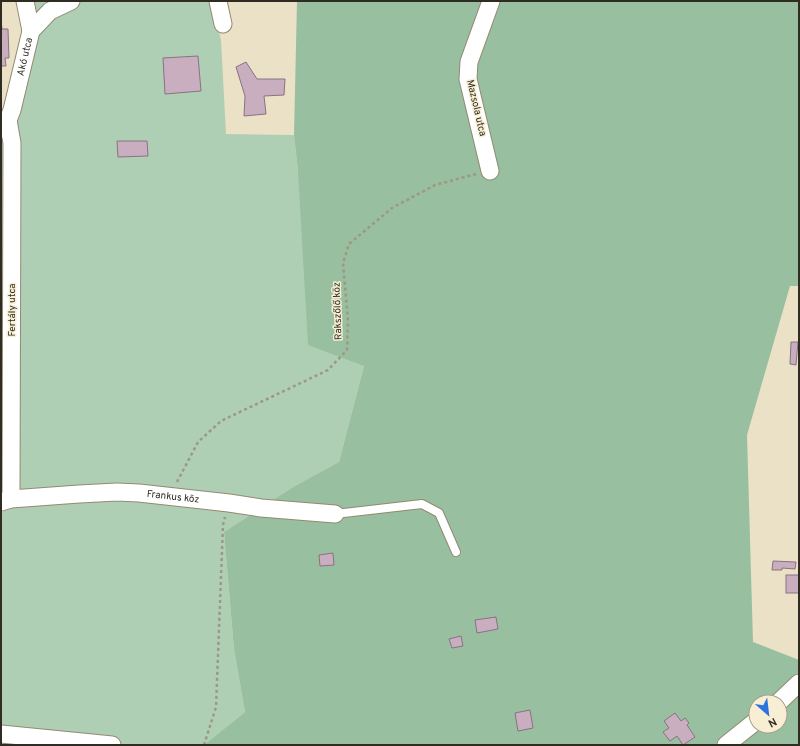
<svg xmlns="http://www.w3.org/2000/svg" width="800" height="746" font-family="Overpass,sans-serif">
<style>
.green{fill:#afcfb5}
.forest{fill:#97bfa0;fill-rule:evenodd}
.building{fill:#c8aebe;stroke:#8a7281}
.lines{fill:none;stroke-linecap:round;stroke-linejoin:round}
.service-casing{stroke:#928a71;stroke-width:10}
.minor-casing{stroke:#928a71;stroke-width:19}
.path{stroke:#9e9783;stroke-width:2.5;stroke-dasharray:3 3;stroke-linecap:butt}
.service{stroke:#fff;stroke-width:8}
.minor{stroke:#fff;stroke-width:17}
.labels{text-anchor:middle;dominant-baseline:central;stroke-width:3;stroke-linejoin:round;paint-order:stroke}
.street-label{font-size:10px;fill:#302c22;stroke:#f7eed3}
</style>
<rect width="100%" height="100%" fill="#eae1c6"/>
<polygon class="green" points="22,1 211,1 221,40 226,134 294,135 298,171 364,366 339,462 293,487 224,532 234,649 245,712 204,745 45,745 1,739 1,119 3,116 24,27"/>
<path class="forest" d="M 297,1 L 799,1 L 799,286 L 790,286 L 747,435 L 753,642 L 799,660 L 799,745 L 204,745 L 245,712 L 234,649 L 224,532 L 293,487 L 339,462 L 364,366 L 308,345 L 298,171 L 294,135 ZM 756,702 L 780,702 L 780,726 L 756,726 Z"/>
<g class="building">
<polygon points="1,21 2,29 8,29 9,58 5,58 6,66 1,66"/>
<polygon points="198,56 201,91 165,94 163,58"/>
<polygon points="246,62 257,79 285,79 284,95 264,96 266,114 244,116 245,96 236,67"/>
<polygon points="117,141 147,141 148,156 118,157"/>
<polygon points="791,342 798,342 796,365 790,364"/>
<polygon points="333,553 334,565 320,566 319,555"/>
<polygon points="773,561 796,562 795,569 782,568 782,570 772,570"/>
<rect x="786" y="575" width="13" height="18"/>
<polygon points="496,617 498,629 477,633 475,620"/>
<polygon points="461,636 463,646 452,648 449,639"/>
<polygon points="530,710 533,728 518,731 515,713"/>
<polygon points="675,713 681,721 685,718 689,723 687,725 695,737 683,745 677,736 670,741 663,732 669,728 664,721"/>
</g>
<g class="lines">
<defs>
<polyline id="service" points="335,514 422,504 439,513 456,552"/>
<g id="minor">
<polyline points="25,1 31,31"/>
<polyline points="218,1 223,24"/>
<polyline points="8,120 12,143 11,499"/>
<path id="s1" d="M 1,129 L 8,120 L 12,110 L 31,31 L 50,11 L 71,1"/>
<polyline points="490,171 468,79 469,62 491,1"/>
<path id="s2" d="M 1,502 L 11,499 L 79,494 L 117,492 L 139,493 L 229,503 L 261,508 L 335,514"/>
<polyline points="779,702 799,683"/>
<polyline points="1,734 112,745"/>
<polyline points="726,745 756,721"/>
</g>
</defs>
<use href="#service" class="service-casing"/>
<use href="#minor" class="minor-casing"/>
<g class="path">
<polyline points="177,482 198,442 221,421 328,370 347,350 348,321 343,263 349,244 392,208 435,185 476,174"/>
<polyline points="204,745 216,707 223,525 225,517"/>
</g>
<use href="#service" class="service"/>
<use href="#minor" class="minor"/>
</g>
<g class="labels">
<g class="street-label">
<text stroke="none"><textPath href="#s1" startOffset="77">Akó utca</textPath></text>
<text transform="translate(476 108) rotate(77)">Mazsola utca</text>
<text transform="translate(12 310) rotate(-90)">Fertály utca</text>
<text transform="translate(338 311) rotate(-92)">Rakszőlő köz</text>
<text stroke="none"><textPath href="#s2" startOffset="173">Frankus köz</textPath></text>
</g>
</g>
<rect width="800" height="746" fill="none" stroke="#302c22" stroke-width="4"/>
<g transform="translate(768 714) rotate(152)"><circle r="19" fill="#f7eed3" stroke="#a7a08c"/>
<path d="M0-3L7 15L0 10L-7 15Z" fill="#2d73df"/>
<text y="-6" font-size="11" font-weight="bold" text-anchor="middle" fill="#302c22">N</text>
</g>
</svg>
